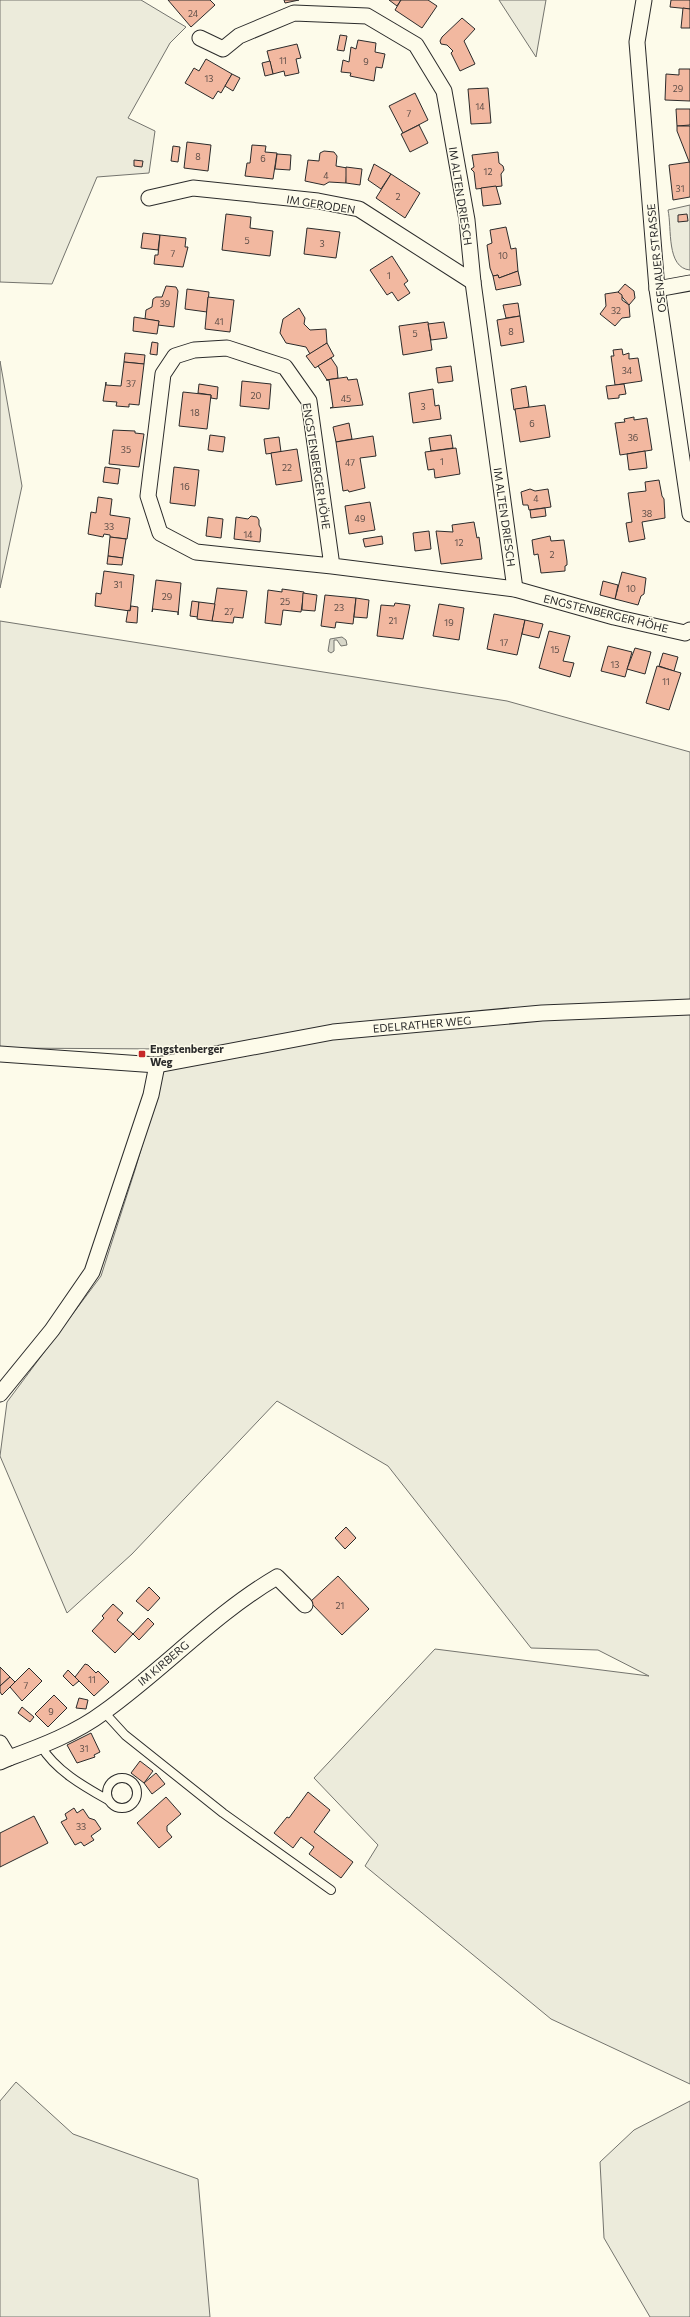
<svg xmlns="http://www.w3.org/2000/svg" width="690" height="2317" font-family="Commissioner,sans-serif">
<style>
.green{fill:#ecebdb;stroke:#74746e}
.water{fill:#d8d7c9;stroke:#74746e}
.building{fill:#f2b8a0;stroke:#2b2b2b}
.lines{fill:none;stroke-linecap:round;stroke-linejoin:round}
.lane-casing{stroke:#2b2b2b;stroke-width:10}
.street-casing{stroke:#2b2b2b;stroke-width:17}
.lane{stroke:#fdfbea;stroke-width:8}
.street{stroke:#fdfbea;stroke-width:15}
.poi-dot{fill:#c62828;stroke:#fdfbea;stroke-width:1.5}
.labels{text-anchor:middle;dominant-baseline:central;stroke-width:3;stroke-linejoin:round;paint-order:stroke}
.number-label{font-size:9px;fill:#5d4e48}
.street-label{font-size:11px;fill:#2b2b2b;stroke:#fdfbea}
.poi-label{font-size:11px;font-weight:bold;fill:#2b2b2b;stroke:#fdfbea;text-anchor:start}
</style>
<rect width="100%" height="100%" fill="#fdfbea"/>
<g class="green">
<polygon points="0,0 141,0 186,27 170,43 128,118 155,131 149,173 97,177 52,284 0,282"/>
<polygon points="499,0 546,0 536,57"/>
<path d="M 690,205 L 690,270 C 666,268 672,228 668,210 Z"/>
<polygon points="0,361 22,486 0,588"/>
<polygon points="0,621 507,701 690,752 690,2084 551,2019 365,1866 378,1845 314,1778 435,1649 649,1676 598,1650 531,1648 388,1466 277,1401 132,1554 67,1613 0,1456 7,1402 101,1276 135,1170 170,1049 0,1048"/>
<polygon points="16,2082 73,2134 198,2179 210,2317 0,2317 0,2101"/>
<polygon points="690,2101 690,2317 650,2317 604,2238 600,2162 634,2130"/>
</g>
<polygon class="water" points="342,637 346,640 347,645 341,646 337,640 334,640 334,651 331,653 328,651 330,639"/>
<g class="building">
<polygon points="168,0 210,0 215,5 191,27"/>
<polygon points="284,0 299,0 285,3"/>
<polygon points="389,0 401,0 397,6"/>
<polygon points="401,0 428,0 437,6 422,28 395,10"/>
<polygon points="671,0 690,0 690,9 670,7"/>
<polygon points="683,8 690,9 690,28 681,28"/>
<polygon points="462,18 475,29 464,41 475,64 460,71 451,53 453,51 447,45 441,44 440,41 442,37"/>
<polygon points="340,35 347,36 344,51 337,50"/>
<polygon points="358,40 376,43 375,52 385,54 382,68 376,67 374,81 350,76 351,73 341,72 343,60 349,62 351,47 356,49"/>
<polygon points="297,44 301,58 296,59 299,73 285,76 284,71 273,74 267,51"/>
<polygon points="206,59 232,74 221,93 218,91 213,99 185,83 194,68 199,71"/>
<polygon points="270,61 273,74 265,76 262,63"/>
<polygon points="679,69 690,69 690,101 665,100 666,74 679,75"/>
<polygon points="232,74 240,78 233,91 225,86"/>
<polygon points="488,88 491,123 471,124 468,89"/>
<polygon points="415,93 428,120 403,133 389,106"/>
<polygon points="676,109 690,109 690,125 677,126"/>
<polygon points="419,125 428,143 410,152 401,134"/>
<polygon points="677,126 690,126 690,164 677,131"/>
<polygon points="187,142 211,145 208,171 184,168"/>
<polygon points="252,145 266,146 265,152 277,153 273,179 245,176 247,163 250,163"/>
<polygon points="173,146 180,147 178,162 171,161"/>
<polygon points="324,151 334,152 337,156 336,166 347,168 346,183 329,182 324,185 305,181 308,160 319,161 320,153"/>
<polygon points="498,152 499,163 503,166 504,170 501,174 502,186 476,189 474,172 471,169 474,167 472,155"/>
<polygon points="277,154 291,155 290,170 275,169"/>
<polygon points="134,160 143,161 142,167 134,166"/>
<polygon points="690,162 690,197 673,200 669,165"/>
<polygon points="374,164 391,174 381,189 368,180"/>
<polygon points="346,167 362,169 360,185 346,183"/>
<polygon points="391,174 420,193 405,218 376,198"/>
<polygon points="496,186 501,204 483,206 481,188"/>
<polygon points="226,214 251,217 250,228 273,231 270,256 222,250"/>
<polygon points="687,214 688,221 678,222 678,215"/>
<polygon points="506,227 511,249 516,248 518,271 499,278 498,275 493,276 490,268 487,245 492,243 490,230"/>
<polygon points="307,228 340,232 336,258 304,254"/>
<polygon points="143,233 160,235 158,250 141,248"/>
<polygon points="160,235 186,238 185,247 188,247 183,267 154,264 155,255 158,255"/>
<polygon points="392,256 408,281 404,284 410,293 398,301 392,292 387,295 370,270"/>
<polygon points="518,271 521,285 496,290 493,276 498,275 499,278"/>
<polygon points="625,284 634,291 635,298 629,305 618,292"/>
<polygon points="166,286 176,287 178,291 174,327 158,325 159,321 145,319 146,310 152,307 153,299 156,297 162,297"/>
<polygon points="187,289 209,292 207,312 185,309"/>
<polygon points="618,292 622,295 622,300 629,305 630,317 622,318 615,326 600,314 606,306 605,294"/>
<polygon points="208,297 234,300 230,332 205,329"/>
<polygon points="518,303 520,316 506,318 503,305"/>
<polygon points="299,308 305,318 304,324 310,330 326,329 327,343 310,354 306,347 286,343 280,333 283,319"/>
<polygon points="520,316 524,342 501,346 497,320"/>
<polygon points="134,317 159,321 157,334 133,331"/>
<polygon points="428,322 432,350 403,355 399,326"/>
<polygon points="444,322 447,338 431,340 428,324"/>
<polygon points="152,342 158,343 157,355 150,354"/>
<polygon points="327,343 334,356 315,368 306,356"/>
<polygon points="622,349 623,355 629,353 629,359 638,358 642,381 615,385 611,356 614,356 613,350"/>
<polygon points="125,353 145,355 144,364 124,362"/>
<polygon points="331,358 337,367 338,378 327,380 318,366"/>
<polygon points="124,362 144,364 139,405 129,404 129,407 116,406 117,402 103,401 106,382 106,385 121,386"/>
<polygon points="451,366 453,381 438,383 436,368"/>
<polygon points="347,377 348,380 357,379 363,405 330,408 333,407 329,380 326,380"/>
<polygon points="242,381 271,384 269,409 240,406"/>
<polygon points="199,384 218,387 217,399 211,398 211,395 198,393"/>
<polygon points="624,384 626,394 619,395 619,398 608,399 606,386"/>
<polygon points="526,386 529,407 514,410 511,389"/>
<polygon points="433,389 435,406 439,405 441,419 413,423 409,393"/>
<polygon points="183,392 211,395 207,429 179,426"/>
<polygon points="545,405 550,437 520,442 515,409"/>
<polygon points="634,417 634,420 647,418 652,450 620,455 615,423 625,422 624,419"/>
<polygon points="349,423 352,439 336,442 333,427"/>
<polygon points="113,430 135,431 135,433 144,434 139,467 109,464"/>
<polygon points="210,435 225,437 223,452 208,450"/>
<polygon points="451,435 453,448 431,451 429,438"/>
<polygon points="373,436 376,456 360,458 365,488 349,492 348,490 343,491 336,442"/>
<polygon points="279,437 281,452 266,454 264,439"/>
<polygon points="456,448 460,474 435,478 434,469 428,470 425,452"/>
<polygon points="297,449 302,481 276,485 271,453"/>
<polygon points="645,451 647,468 629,470 627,454"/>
<polygon points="105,467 120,469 118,484 103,482"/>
<polygon points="174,467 199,470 195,506 170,503"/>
<polygon points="659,480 662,496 664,499 665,518 642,522 645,539 629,542 626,523 632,522 628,493 646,491 645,482"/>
<polygon points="530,489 535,491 548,489 551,507 529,510 528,505 523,505 521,492"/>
<polygon points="98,497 112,499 110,515 130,518 127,539 110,537 110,535 104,534 103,537 88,534 91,512 96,513"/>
<polygon points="370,502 375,530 349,534 345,506"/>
<polygon points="545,508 546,516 531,518 530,510"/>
<polygon points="251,516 257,517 259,520 259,525 261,529 260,542 234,539 236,517 248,519"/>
<polygon points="208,517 223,519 221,538 206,536"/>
<polygon points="474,522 477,538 479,537 482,559 441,564 436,531 453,532 452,525"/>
<polygon points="429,531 431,549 415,551 413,533"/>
<polygon points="382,536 383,544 365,547 363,539"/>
<polygon points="550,536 551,541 564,540 567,561 567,565 565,566 565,571 541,573 538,554 534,555 532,540"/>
<polygon points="110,537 126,539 123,558 108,556"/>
<polygon points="108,556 123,558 122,565 107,564"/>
<polygon points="104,571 134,575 130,611 95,606 96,593 101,594"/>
<polygon points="622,572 646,578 644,594 641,596 638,605 615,599"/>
<polygon points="156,580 181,583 178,615 178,612 153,609 152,612"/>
<polygon points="603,581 618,585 615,599 600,595"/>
<polygon points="217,588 247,591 243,618 234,617 233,623 212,621"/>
<polygon points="282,589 304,592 301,612 283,610 281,625 265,623 268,590 282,592"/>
<polygon points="303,593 317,595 315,611 302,610"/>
<polygon points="325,595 356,598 353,624 336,622 335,628 321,626"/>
<polygon points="356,598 369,600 367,618 354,617"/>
<polygon points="192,601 199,602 198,617 190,616"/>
<polygon points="199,602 215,604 212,621 197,619"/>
<polygon points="395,603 410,605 403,639 377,636 381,605 394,606"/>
<polygon points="439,604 464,608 459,640 433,636"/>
<polygon points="131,606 138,607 137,623 126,622 128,610 130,611"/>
<polygon points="494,614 525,620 517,655 487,649"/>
<polygon points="525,620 543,624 539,638 522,634"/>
<polygon points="549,631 570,636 563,661 574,663 570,677 539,668"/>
<polygon points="608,646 632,652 625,677 601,671"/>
<polygon points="635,648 651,652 645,674 627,669"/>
<polygon points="663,653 678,657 674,671 659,666"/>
<polygon points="657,666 681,673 669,710 646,703"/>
<polygon points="346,1527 356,1538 345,1549 335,1538"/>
<polygon points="338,1576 369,1609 342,1635 310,1602"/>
<polygon points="149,1587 160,1598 148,1611 136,1601"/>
<polygon points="113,1604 123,1613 117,1620 133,1634 115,1653 92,1631 104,1618 102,1616"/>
<polygon points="148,1618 154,1624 139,1640 133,1634"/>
<polygon points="85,1664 88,1665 96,1673 98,1671 109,1682 94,1696 75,1677"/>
<polygon points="0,1667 10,1677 0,1686"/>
<polygon points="29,1668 42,1681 22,1701 10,1687"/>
<polygon points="68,1670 79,1681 73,1686 63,1676"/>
<polygon points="10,1677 15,1682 2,1695 0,1692 0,1686"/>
<polygon points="54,1695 67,1708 48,1727 35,1714"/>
<polygon points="79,1698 88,1700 86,1709 76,1708"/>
<polygon points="22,1707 34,1717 30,1722 18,1713"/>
<polygon points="91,1733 100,1752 94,1755 95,1757 77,1763 67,1745"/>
<polygon points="140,1761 153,1771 144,1783 131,1773"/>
<polygon points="156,1773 165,1784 152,1794 144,1783"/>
<polygon points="308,1792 330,1810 314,1832 353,1862 341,1878 309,1854 314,1847 301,1837 293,1848 274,1833 287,1817 289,1818"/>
<polygon points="166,1797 181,1814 167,1826 167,1831 172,1837 159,1848 137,1823"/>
<polygon points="74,1808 77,1813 83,1809 89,1818 95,1820 101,1829 91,1836 94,1840 84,1846 81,1842 75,1845 61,1822 67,1819 65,1814"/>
<polygon points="34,1816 48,1843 0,1867 0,1833"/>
</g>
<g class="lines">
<defs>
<g id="lane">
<polyline points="104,1712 125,1735 223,1813 331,1890"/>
<path d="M 41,1746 C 55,1770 83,1786 108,1800"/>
<circle cx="122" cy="1793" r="15"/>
</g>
<g id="street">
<polyline points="644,0 637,42 657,289 690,514"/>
<polyline points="200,38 223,49 239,36 294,13 367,16 416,45 444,91 467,220 473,282 515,589"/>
<polyline points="149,198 193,188 318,201 359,209 473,282"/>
<polyline points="657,289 690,283"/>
<polyline points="332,566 309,401 285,367 227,348 194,350 175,356 163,374 148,496 160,533 196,552 332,566 515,589 614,617 685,633 690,630"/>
<polyline points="0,1054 157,1065 333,1032 542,1013 690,1007"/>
<polyline points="0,1394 52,1330 92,1272 151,1095 157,1065"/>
<polyline points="0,1743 9,1758 0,1762"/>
<path d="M 9,1758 C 42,1746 76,1733 104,1712 C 164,1669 214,1614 277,1577 L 305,1605"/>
</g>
</defs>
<use href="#lane" class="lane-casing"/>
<use href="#street" class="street-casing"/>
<use href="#lane" class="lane"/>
<use href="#street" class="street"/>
</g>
<rect class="poi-dot" x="138" y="1050" width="8" height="8" rx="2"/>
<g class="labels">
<g class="number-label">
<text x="193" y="13">24</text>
<text x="283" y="60">11</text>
<text x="366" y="61">9</text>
<text x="209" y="78">13</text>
<text x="678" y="88">29</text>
<text x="480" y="106">14</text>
<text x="409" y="113">7</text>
<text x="198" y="156">8</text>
<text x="263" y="158">6</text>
<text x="488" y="171">12</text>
<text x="326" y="175">4</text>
<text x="680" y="188">31</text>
<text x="398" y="196">2</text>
<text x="247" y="240">5</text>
<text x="322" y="243">3</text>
<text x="173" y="253">7</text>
<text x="503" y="255">10</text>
<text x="389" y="275">1</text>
<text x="165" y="303">39</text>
<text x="616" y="310">32</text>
<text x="219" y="321">41</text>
<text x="511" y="331">8</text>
<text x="415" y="333">5</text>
<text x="627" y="370">34</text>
<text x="131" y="383">37</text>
<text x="256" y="395">20</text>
<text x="346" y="398">45</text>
<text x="423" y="406">3</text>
<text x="195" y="412">18</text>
<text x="532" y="423">6</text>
<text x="633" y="437">36</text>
<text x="126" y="449">35</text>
<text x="442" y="461">1</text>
<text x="350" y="462">47</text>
<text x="287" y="467">22</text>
<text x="185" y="486">16</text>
<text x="536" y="498">4</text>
<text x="647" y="513">38</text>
<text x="360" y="518">49</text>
<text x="109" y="526">33</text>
<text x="248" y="534">14</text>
<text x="459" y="542">12</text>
<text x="552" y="554">2</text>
<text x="118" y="584">31</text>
<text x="631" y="588">10</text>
<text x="167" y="596">29</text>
<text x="285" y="601">25</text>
<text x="339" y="607">23</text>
<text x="229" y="611">27</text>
<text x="393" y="620">21</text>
<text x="449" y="622">19</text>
<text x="504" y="642">17</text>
<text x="555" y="649">15</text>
<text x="615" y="664">13</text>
<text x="666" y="681">11</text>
<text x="340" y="1605">21</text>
<text x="92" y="1679">11</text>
<text x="26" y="1685">7</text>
<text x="51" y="1711">9</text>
<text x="84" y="1748">31</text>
<text x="81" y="1826">33</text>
</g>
<g class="street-label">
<text transform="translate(461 196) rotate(81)">IM ALTEN DRIESCH</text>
<text transform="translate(321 204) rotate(9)">IM GERODEN</text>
<text transform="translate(656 258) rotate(-96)">OSENAUER STRASSE</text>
<text transform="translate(317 466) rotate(81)">ENGSTENBERGER HÖHE</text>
<text transform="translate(505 517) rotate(82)">IM ALTEN DRIESCH</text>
<text transform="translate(606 613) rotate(14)">ENGSTENBERGER HÖHE</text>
<text transform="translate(422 1024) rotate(-5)">EDELRATHER WEG</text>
<text transform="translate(163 1663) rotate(-40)">IM KIRBERG</text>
</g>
<g class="poi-label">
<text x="150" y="1048">Engstenberger<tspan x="150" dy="13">Weg</tspan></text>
</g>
</g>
</svg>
